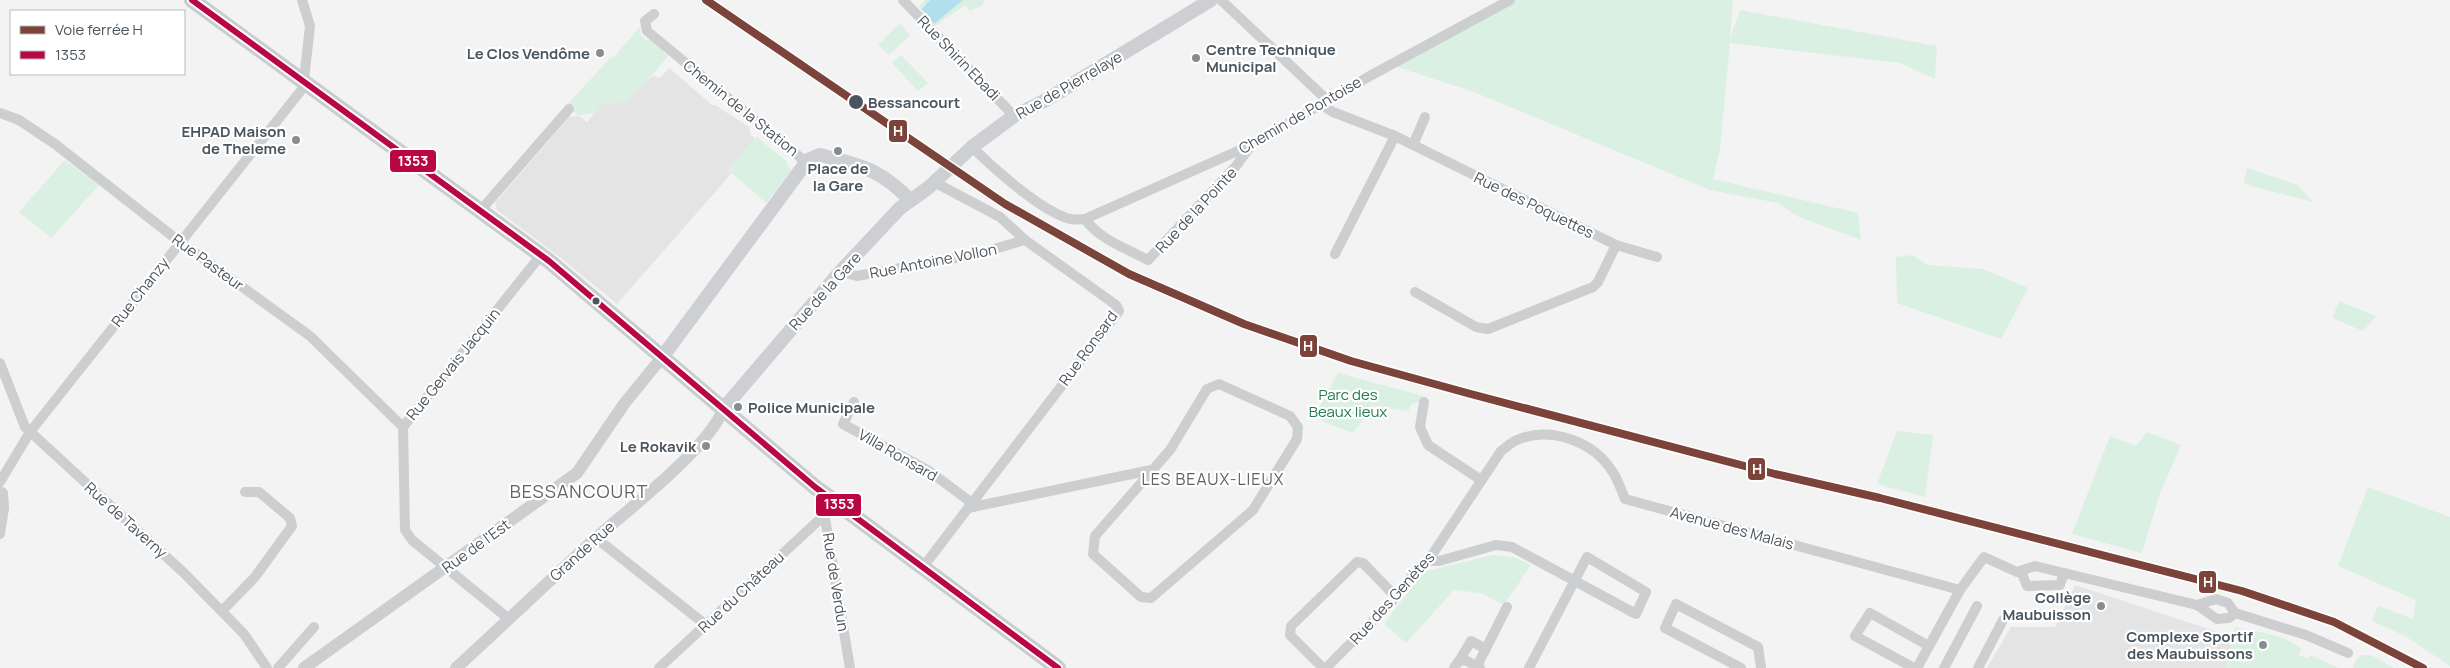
<svg xmlns="http://www.w3.org/2000/svg" width="2450" height="668" font-family="Manrope,sans-serif">
<style>
.education{fill:#e5e4e4}
.green{fill:#daf0e2}
.water{fill:#b1dfeb}
.lines{fill:none;stroke-linecap:round;stroke-linejoin:round}
.minor{stroke:#cdced0;stroke-width:10}
.tertiary{stroke:#cdced0;stroke-width:12}
.secondary{stroke:#cdcfd2;stroke-width:14}
.primary{stroke:#c9cdcf;stroke-width:16}
.bus-1-casing{stroke:#fff;stroke-width:10}
.bus-1{stroke:#b90745;stroke-width:6}
.rail-1-casing{stroke:#fff;stroke-width:11}
.rail-1{stroke:#7b4339;stroke-width:8}
.poi-dot{fill:#868c92;stroke:#fff;stroke-width:2}
.stop-dot{fill:#4b555e;stroke:#fff;stroke-width:2}
.labels{text-anchor:middle;dominant-baseline:central;stroke-width:4.5;stroke-linejoin:round;paint-order:stroke}
.poi-label{font-size:15px;font-weight:bold;fill:#4b555e;stroke:#fff;text-anchor:end}
.street-label{font-size:15px;fill:#4b555e;stroke:#fff}
.stop-label{font-size:15px;font-weight:bold;fill:#4b555e;stroke:#fff;text-anchor:start}
.park-label{font-size:15px;fill:#1f7c4c;stroke:#fff}
.neighbourhood-label{font-size:16px;letter-spacing:1px;fill:#5f6266;stroke:#fff}
.quarter-label{font-size:18px;letter-spacing:1px;fill:#5f6266;stroke:#fff}
.line-badge{stroke:#fff;stroke-width:2}
.badge-label{font-size:14px;text-anchor:middle;font-weight:bold;fill:#fff}
</style>
<rect width="100%" height="100%" fill="#f3f3f3"/>
<g class="education">
<polygon points="669,68 712,105 715,105 749,127 750,134 755,139 728,170 731,174 617,304 561,258 497,210 495,203 569,117 579,116 587,122 603,103 625,102 647,80 653,76 660,78"/>
<polygon points="2075,585 2233,637 2225,668 1987,668 2011,627 2055,627"/>
</g>
<g class="green">
<polygon points="925,0 985,0 982,6 970,11 965,5 935,26 919,7"/>
<polygon points="1516,0 1733,0 1730,38 1740,10 1937,46 1935,79 1900,63 1730,43 1720,149 1713,179 1858,213 1861,240 1799,217 1778,203 1710,190 1474,92 1391,65"/>
<polygon points="900,23 910,35 889,55 878,45"/>
<path d="M 640,27 L 641,35 L 646,41 L 651,39 L 668,56 C 655,73 640,87 625,102 L 603,103 L 596,113 L 578,115 L 566,106 C 581,89 595,75 611,57 L 613,58 Z"/>
<polygon points="901,55 928,83 918,91 892,63"/>
<polygon points="757,137 786,161 791,171 766,203 728,170"/>
<polygon points="65,160 99,185 51,238 19,212"/>
<polygon points="2247,168 2298,185 2313,202 2244,184"/>
<polygon points="1913,255 1927,265 1983,269 2028,288 2001,339 1897,303 1896,257"/>
<polygon points="2339,301 2376,316 2363,331 2332,318"/>
<polygon points="1338,373 1423,396 1422,401 1412,404 1408,411 1373,406 1353,433 1326,423 1315,415"/>
<polygon points="1897,431 1933,435 1925,497 1877,484"/>
<polygon points="2147,432 2181,445 2159,496 2142,553 2072,534 2110,436 2136,446"/>
<polygon points="2368,487 2450,517 2450,666 2405,636 2372,621 2378,606 2413,619 2416,600 2338,566"/>
<polygon points="1493,555 1514,557 1531,565 1504,605 1481,593 1454,590 1406,643 1384,624 1423,572"/>
<path d="M 2235,627 C 2259,633 2283,633 2301,649 L 2299,656 L 2309,658 L 2310,655 L 2339,668 L 2225,668 Z"/>
<polygon points="2363,655 2371,655 2394,668 2353,668 2357,658"/>
</g>
<polygon class="water" points="930,0 963,0 934,24 922,9"/>
<g class="lines">
<g class="minor">
<polyline points="903,0 1014,116"/>
<polyline points="1221,0 1327,100"/>
<polyline points="654,14 645,21 647,31 801,158 804,166"/>
<polyline points="1320,104 1333,112 1395,136 1616,245 1657,257"/>
<polyline points="0,113 19,120 55,144 180,242 310,336 403,427"/>
<polyline points="1413,145 1425,117"/>
<path d="M 972,147 C 993,168 1041,211 1070,219 C 1075,220 1080,219 1085,219 L 1251,145 L 1368,77 L 1510,0"/>
<polyline points="481,210 569,109"/>
<path d="M 1085,219 C 1100,240 1126,248 1148,260 L 1236,166 L 1250,147"/>
<polyline points="1335,254 1395,136"/>
<polyline points="840,272 857,276 977,254 1025,240"/>
<polyline points="1415,292 1476,327 1488,329 1593,287 1598,282 1616,245"/>
<polyline points="0,363 25,427 184,573 244,634 267,668"/>
<polygon points="1219,384 1290,416 1298,427 1297,439 1253,510 1151,598 1141,597 1093,554 1095,536 1170,450 1207,389"/>
<polyline points="854,402 843,424 929,471 972,503"/>
<polyline points="1424,402 1420,427 1428,445 1481,480"/>
<polyline points="0,482 30,432 303,88 310,26 302,0"/>
<polyline points="0,491 3,493 4,508 0,534"/>
<polyline points="829,497 825,508 825,518 850,668"/>
<polyline points="968,508 1151,470"/>
<polyline points="596,538 706,625"/>
<polyline points="1428,561 1439,561 1496,545 1512,547 1636,614 1646,592 1587,557 1529,668"/>
<polyline points="923,567 1119,311 1116,305 1025,240 1000,217 934,182"/>
<polyline points="2021,571 2027,586 2060,585 2064,573"/>
<polyline points="2197,605 2217,619 2229,618 2235,613"/>
<polyline points="222,611 255,577 292,526 290,518 259,492 245,492"/>
<polyline points="509,619 412,540 405,530 403,427 541,255"/>
<polyline points="1459,661 1471,641 1486,649"/>
<polyline points="1477,666 1507,607"/>
<polyline points="278,668 314,627"/>
<polyline points="659,668 818,521 825,518"/>
<polyline points="1323,668 1290,635 1291,626 1357,562 1363,563 1396,597"/>
<path d="M 1326,668 L 1390,604 L 1418,568 L 1428,561 L 1501,451 C 1506,448 1511,442 1517,440 C 1550,426 1593,441 1612,471 C 1618,479 1621,490 1625,499 L 1960,590"/>
<polyline points="1454,668 1459,661 1465,660 1480,668"/>
<polyline points="1741,668 1665,628 1676,604 1758,647 1761,668"/>
<polyline points="1914,668 1855,636 1870,613 1929,646"/>
<polyline points="1917,668 1960,590 1984,557 2017,572 2035,566 2197,605 2216,599 2228,603 2235,613 2306,635 2348,653"/>
<polyline points="1944,668 1977,606"/>
<polyline points="1978,668 2003,620"/>
</g>
<g class="tertiary">
<polyline points="304,668 577,473 624,404 663,356"/>
<path d="M 456,668 C 503,625 549,581 596,538 C 631,507 707,450 724,408"/>
</g>
<g class="secondary">
<path d="M 663,356 L 808,160 L 820,155 C 861,166 879,168 910,200"/>
<polyline points="724,408 840,272 900,208 928,188 972,147 1014,116 1046,100 1211,0"/>
</g>
<polyline class="primary" points="192,0 549,261 815,487 1058,668"/>
<defs>
<polyline id="bus-1" points="192,0 549,261 815,487 1058,668"/>
</defs>
<use href="#bus-1" class="bus-1-casing"/>
<use href="#bus-1" class="bus-1"/>
<defs>
<polyline id="rail-1" points="706,0 1005,204 1129,274 1244,324 1351,361 1467,393 1775,474 1880,498 2242,591 2334,622 2423,668"/>
</defs>
<use href="#rail-1" class="rail-1-casing"/>
<use href="#rail-1" class="rail-1"/>
</g>
<g class="poi-dot">
<circle cx="600" cy="53" r="5"/>
<circle cx="1196" cy="58" r="5"/>
<circle cx="296" cy="140" r="5"/>
<circle cx="838" cy="151" r="5"/>
<circle cx="738" cy="407" r="5"/>
<circle cx="706" cy="446" r="5"/>
<circle cx="2101" cy="606" r="5"/>
<circle cx="2263" cy="645" r="5"/>
</g>
<g class="stop-dot">
<circle cx="856" cy="102" r="8"/>
<circle cx="596" cy="301" r="4.5"/>
</g>
<g class="labels">
<g class="poi-label">
<text x="1206" y="49" text-anchor="start">Centre Technique<tspan x="1206" dy="17">Municipal</tspan></text>
<text x="590" y="53">Le Clos Vendôme</text>
<text x="286" y="131">EHPAD Maison<tspan x="286" dy="17">de Theleme</tspan></text>
<text x="838" y="168" text-anchor="middle">Place de<tspan x="838" dy="17">la Gare</tspan></text>
<text x="748" y="407" text-anchor="start">Police Municipale</text>
<text x="696" y="446">Le Rokavik</text>
<text x="2091" y="597">Collège<tspan x="2091" dy="17">Maubuisson</tspan></text>
<text x="2253" y="636">Complexe Sportif<tspan x="2253" dy="17">des Maubuissons</tspan></text>
</g>
<g class="street-label">
<text transform="translate(959 58) rotate(46)">Rue Shirin Ebadi</text>
<text transform="translate(1069 85) rotate(-30)">Rue de Pierrelaye</text>
<text transform="translate(741 108) rotate(39)">Chemin de la Station</text>
<text transform="translate(1300 115) rotate(-30)">Chemin de Pontoise</text>
<text transform="translate(1534 205) rotate(26)">Rue des Poquettes</text>
<text transform="translate(1196 210) rotate(-47)">Rue de la Pointe</text>
<text transform="translate(933 261) rotate(-11)">Rue Antoine Vollon</text>
<text transform="translate(208 262) rotate(36)">Rue Pasteur</text>
<text transform="translate(825 291) rotate(-48)">Rue de la Gare</text>
<text transform="translate(140 292) rotate(-52)">Rue Chanzy</text>
<text transform="translate(1088 348) rotate(-54)">Rue Ronsard</text>
<text transform="translate(453 364) rotate(-51)">Rue Gervais Jacquin</text>
<text transform="translate(898 455) rotate(30)">Villa Ronsard</text>
<text transform="translate(126 520) rotate(42)">Rue de Taverny</text>
<text transform="translate(1732 528) rotate(15)">Avenue des Malais</text>
<text transform="translate(476 546) rotate(-36)">Rue de l'Est</text>
<text transform="translate(582 551) rotate(-42)">Grande Rue</text>
<text transform="translate(836 582) rotate(81)">Rue de Verdun</text>
<text transform="translate(741 592) rotate(-43)">Rue du Château</text>
<text transform="translate(1392 598) rotate(-48)">Rue des Genètes</text>
</g>
<g class="stop-label">
<text x="868" y="102">Bessancourt</text>
</g>
<g class="park-label">
<text x="1348" y="394">Parc des<tspan x="1348" dy="17">Beaux lieux</tspan></text>
</g>
<g class="neighbourhood-label">
<text x="1213" y="479">LES BEAUX-LIEUX</text>
</g>
<g class="quarter-label">
<text x="579" y="491">BESSANCOURT</text>
</g>
</g>
<g class="line-badge">
<rect x="888" y="119" width="20" height="24" rx="5" fill="#7b4339"/>
<rect x="389" y="149" width="48" height="24" rx="5" fill="#b90745"/>
<rect x="1299" y="334" width="19" height="24" rx="5" fill="#7b4339"/>
<rect x="1747" y="457" width="19" height="24" rx="5" fill="#7b4339"/>
<rect x="815" y="493" width="47" height="24" rx="5" fill="#b90745"/>
<rect x="2198" y="570" width="19" height="24" rx="5" fill="#7b4339"/>
</g>
<g class="badge-label">
<text x="898" y="136">H</text>
<text x="413" y="166">1353</text>
<text x="1308" y="351">H</text>
<text x="1757" y="474">H</text>
<text x="839" y="509">1353</text>
<text x="2208" y="587">H</text>
</g>
<rect x="10" y="10" width="175" height="65" fill="#ffffff" stroke="#b7bbbf"/>
<rect x="20" y="26" width="25" height="8" fill="#7b4339" stroke="#b7bbbf"/>
<text x="55" y="35" font-size="15" fill="#4b555e">Voie ferrée H</text>
<rect x="20" y="51" width="25" height="8" fill="#b90745" stroke="#b7bbbf"/>
<text x="55" y="60" font-size="15" fill="#4b555e">1353</text>
</svg>
